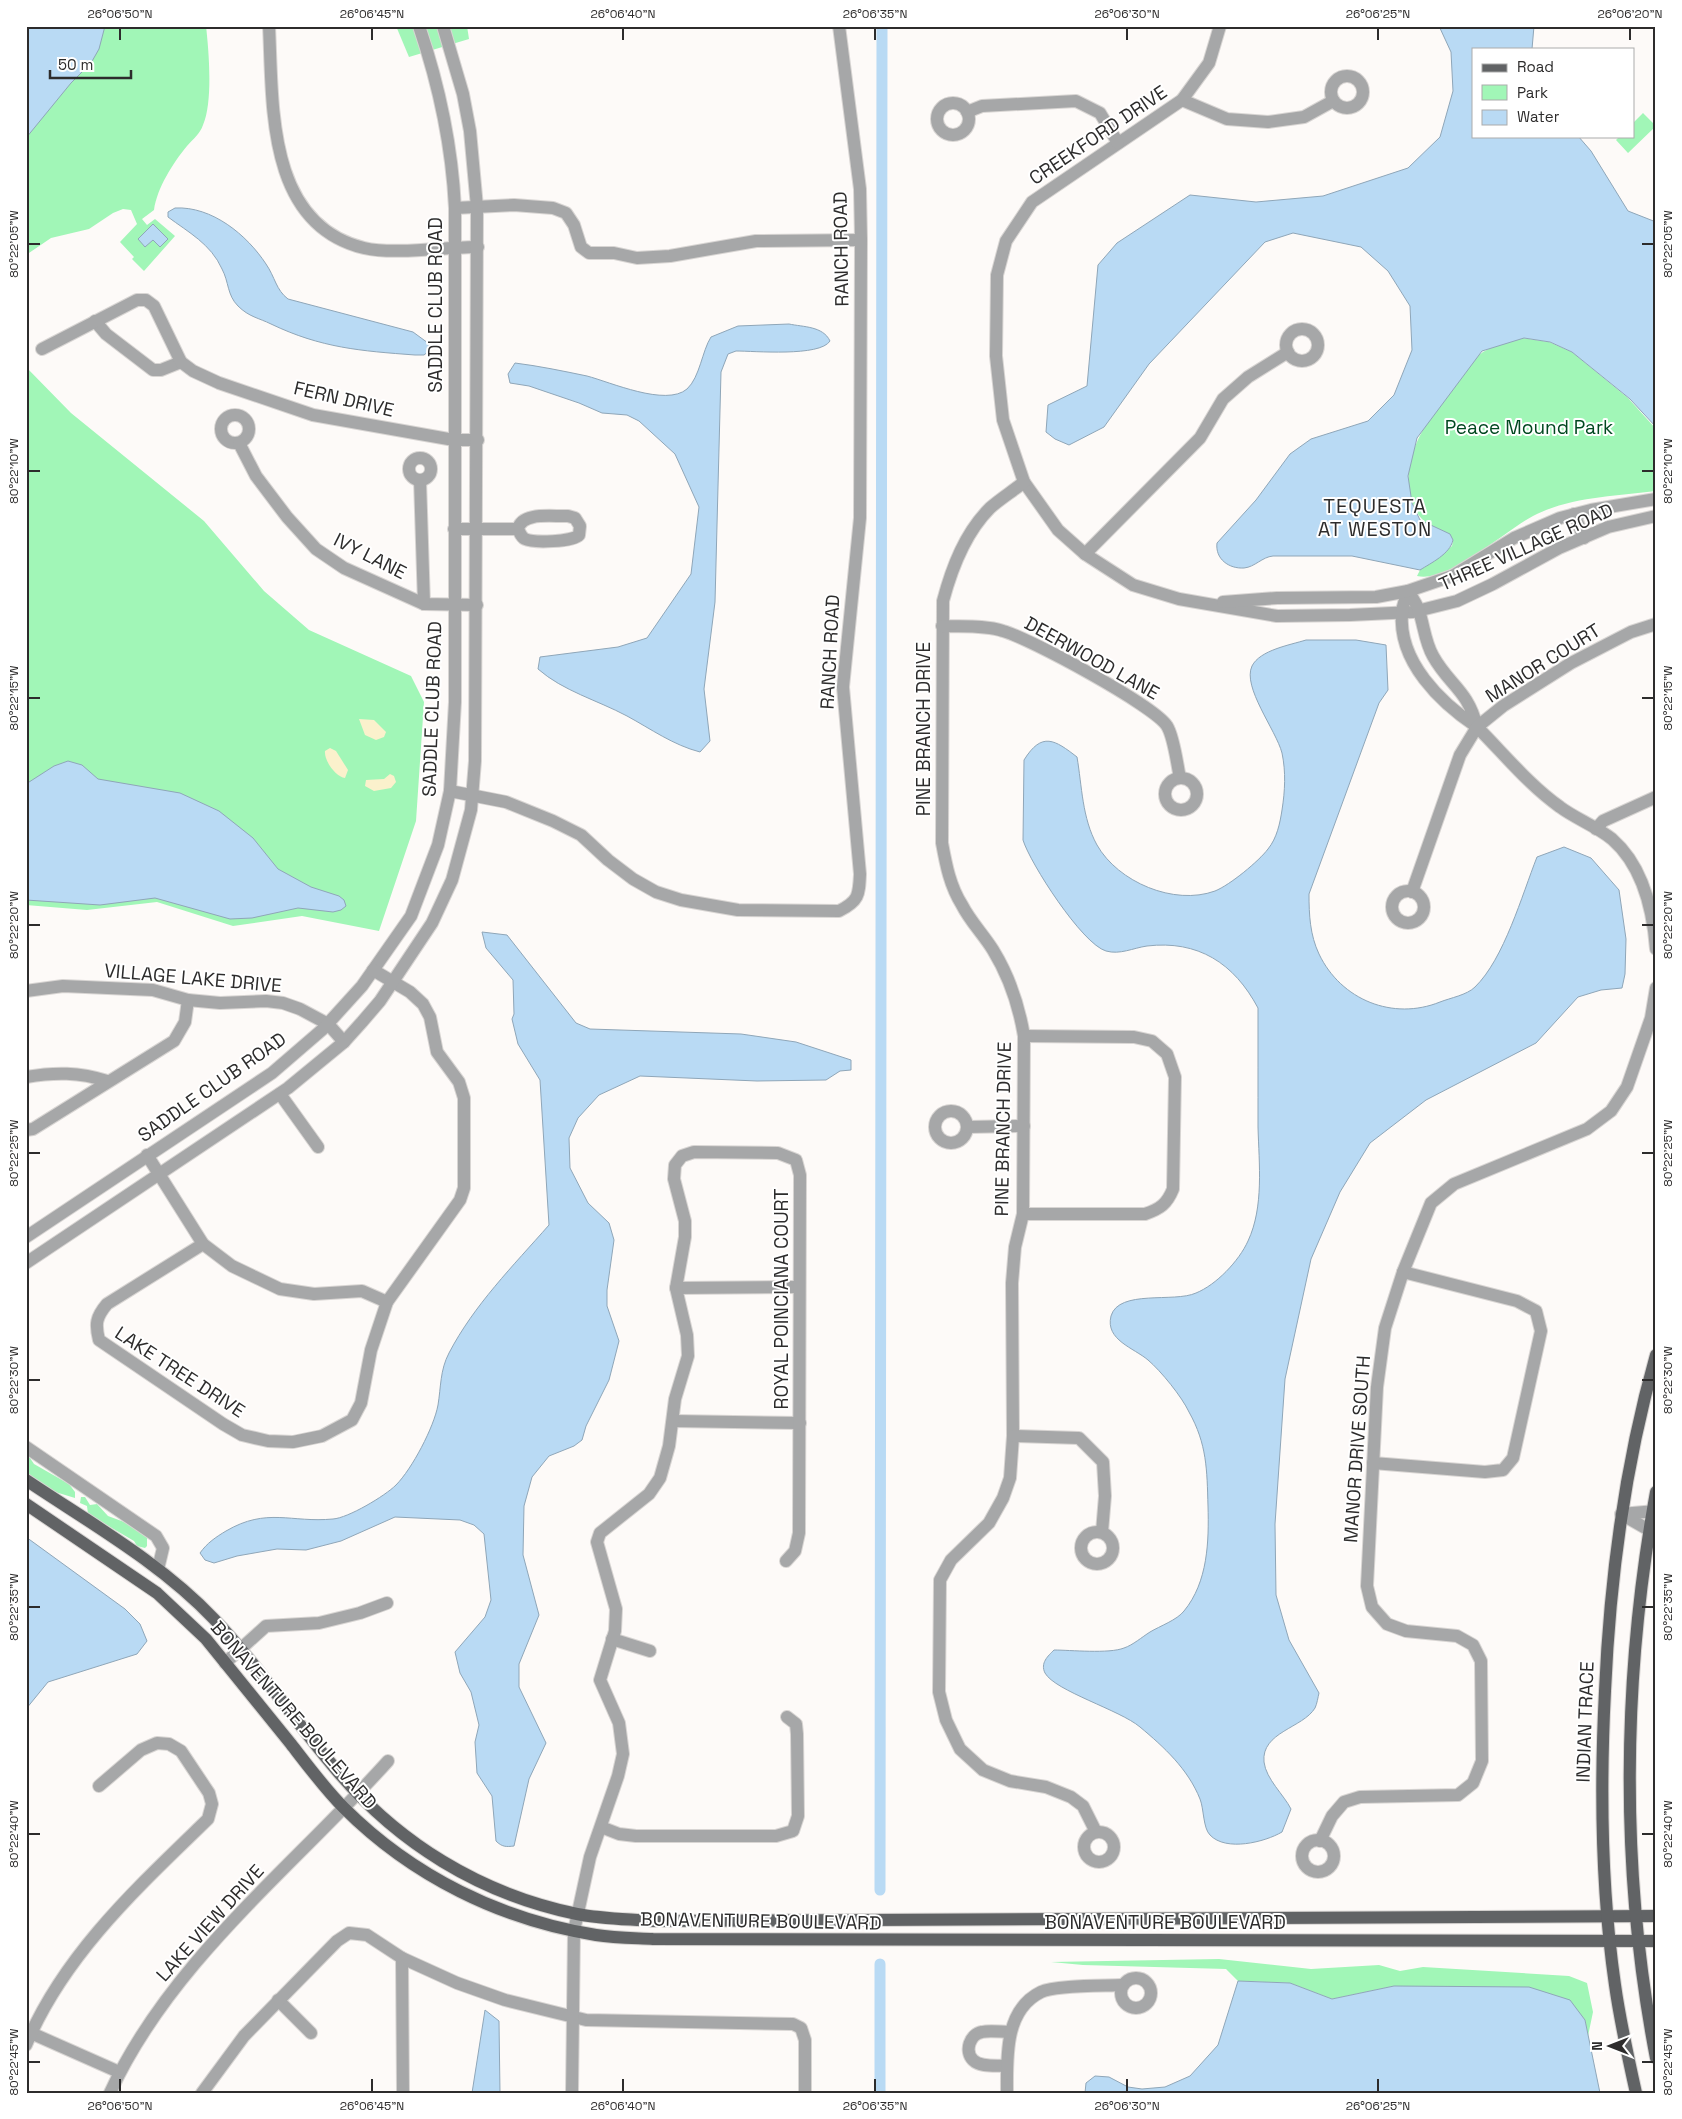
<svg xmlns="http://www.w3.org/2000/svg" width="1682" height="2119" font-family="'Space Grotesk',sans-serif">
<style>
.green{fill:#a1f6b7}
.sand{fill:#fbf1cc}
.water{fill:#b9daf4;stroke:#8fa6b8}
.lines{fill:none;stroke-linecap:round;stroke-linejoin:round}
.canal{stroke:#b9daf4;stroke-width:11}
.minor-casing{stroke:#d8d5d3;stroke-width:14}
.major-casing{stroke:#d8d5d3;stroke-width:14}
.minor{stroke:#a6a7a8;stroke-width:12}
.major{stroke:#616365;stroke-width:12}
.ticks{fill:none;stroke:#2d2c2c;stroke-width:2}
.labels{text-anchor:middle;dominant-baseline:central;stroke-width:4;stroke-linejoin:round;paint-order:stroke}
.street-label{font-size:19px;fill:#2d2c2c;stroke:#fff}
.park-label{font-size:19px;fill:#014820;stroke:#fff}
.neighbourhood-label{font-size:20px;letter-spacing:1px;fill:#2d2c2c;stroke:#fff}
.neatline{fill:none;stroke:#2d2c2c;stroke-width:2}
.ticks-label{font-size:12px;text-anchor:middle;fill:#2d2c2c}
</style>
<rect width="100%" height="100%" fill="#fdfaf8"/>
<g class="green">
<path d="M 26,26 L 206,26 C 209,52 213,102 203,125 C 200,134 193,139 187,146 C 173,163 157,188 154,210 L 142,219 L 147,225 L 155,219 L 175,236 L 144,271 L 132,259 L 134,257 L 120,242 L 137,224 L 131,210 L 123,209 L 113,213 L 89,229 L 51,238 L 26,255 Z"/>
<polygon points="396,26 467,26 469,39 409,57"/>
<polygon points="1643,113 1656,126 1628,153 1616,140 1620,136 1633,136 1633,123"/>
<path d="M 1523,338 L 1549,342 L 1572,352 L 1628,398 L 1656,429 L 1656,491 C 1616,496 1569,497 1533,516 C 1504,531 1448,584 1417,576 L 1420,570 L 1452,546 L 1453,540 C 1444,524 1423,532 1413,504 C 1395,457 1433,412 1461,378 C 1468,370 1475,357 1483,352 C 1495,345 1510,342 1523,338 Z"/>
<polygon points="26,367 71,413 204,521 264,591 309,630 411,676 424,702 416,821 379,931 302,916 233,926 157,902 87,910 26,905"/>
<polygon points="26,1452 34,1464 69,1484 75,1492 75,1498 52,1491 29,1478 26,1469"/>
<polygon points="81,1497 85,1497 90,1505 97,1504 108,1516 127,1523 147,1537 147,1546 145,1548 137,1546 134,1541 88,1514 87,1506 80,1503"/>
<polygon points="1219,1959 1311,1969 1379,1965 1400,1971 1423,1967 1569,1976 1587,1983 1593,2012 1588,2036 1585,2020 1394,1986 1332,1999 1290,1983 1238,1981 1226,1969 1083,1965 1051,1962"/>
</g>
<g class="sand">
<polygon points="359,719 374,720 386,732 384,737 376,740 365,735"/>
<path d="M 330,748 L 336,751 L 348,770 L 345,778 C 336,777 324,761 325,751 Z"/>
<polygon points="390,774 394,776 396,782 391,788 374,791 365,786 366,780 384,779"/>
</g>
<g class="water">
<polygon points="26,26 105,26 99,49 91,63 71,83 26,138"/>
<path d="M 1439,26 L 1534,26 L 1532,49 L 1473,49 L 1473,136 L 1578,136 L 1591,151 L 1628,211 L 1656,222 L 1656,427 L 1630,399 L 1572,352 L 1550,342 L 1524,338 L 1482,351 L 1417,438 L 1408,476 L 1412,503 L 1420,520 L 1450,534 L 1453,540 C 1450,554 1431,563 1420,570 L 1352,556 L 1273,556 C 1262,557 1255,567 1244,568 C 1229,569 1215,559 1217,543 L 1256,500 L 1290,454 L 1311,439 L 1368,421 L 1394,395 L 1412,350 L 1410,306 L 1388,271 L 1361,247 L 1293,233 L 1265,242 L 1149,364 L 1104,427 L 1069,445 L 1055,439 L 1046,432 L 1048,405 L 1087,386 L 1098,265 L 1117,243 L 1190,195 L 1256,202 L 1323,196 L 1408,168 L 1440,137 L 1453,91 L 1451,52 Z"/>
<path d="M 175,208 C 212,206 247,235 266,264 C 275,277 276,290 288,299 L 413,332 L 428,343 L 429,351 L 424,355 L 415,355 C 361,351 321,348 271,324 C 259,318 249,317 238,306 C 227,295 229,282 222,269 C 211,244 188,232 168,217 L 168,212 Z"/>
<polygon points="153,224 168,239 160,247 153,240 145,247 138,239"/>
<path d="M 789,324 C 803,327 823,326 830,341 C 820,357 754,351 736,351 L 728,354 L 721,372 L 715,602 L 704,689 L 710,741 L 700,752 C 673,745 651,729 627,716 C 597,700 563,691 538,669 L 540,657 L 618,647 L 647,638 L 691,574 L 699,507 L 675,454 L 639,421 L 627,415 L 602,413 L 579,403 L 529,386 L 510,383 L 508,374 L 515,363 C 539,366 563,371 587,376 C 610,382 666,407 687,389 C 700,377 702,351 711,337 L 738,326 Z"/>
<path d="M 1306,640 L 1356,640 L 1386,645 L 1388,690 L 1379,703 L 1309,894 C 1309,915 1310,935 1319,954 C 1341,1000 1393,1021 1440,1002 C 1450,998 1467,995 1475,987 C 1504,959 1522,895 1537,857 L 1564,847 L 1591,858 L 1619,890 L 1626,939 L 1625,974 L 1622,988 L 1601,990 L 1578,997 L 1536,1043 L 1426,1100 L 1370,1143 L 1340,1192 L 1311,1259 L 1285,1379 L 1275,1524 L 1276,1595 L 1289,1640 L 1319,1693 C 1318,1697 1317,1704 1315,1708 C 1303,1728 1261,1732 1264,1762 C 1266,1779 1284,1795 1291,1809 L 1282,1832 C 1265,1842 1226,1852 1210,1835 C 1203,1828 1204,1809 1200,1799 C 1188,1769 1164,1747 1140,1727 C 1120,1710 1055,1691 1045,1673 C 1040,1663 1048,1656 1054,1650 C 1070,1650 1109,1654 1124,1648 C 1133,1645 1142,1637 1150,1632 C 1160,1626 1177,1620 1184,1611 C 1208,1582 1209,1541 1208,1506 C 1207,1470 1207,1444 1189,1412 C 1182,1397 1161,1371 1148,1360 C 1134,1348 1105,1340 1111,1316 C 1119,1289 1174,1303 1196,1293 C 1216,1285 1239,1261 1248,1241 C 1264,1207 1259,1164 1258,1127 C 1258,1088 1258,1048 1258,1008 C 1234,963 1198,940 1147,946 C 1133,948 1120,955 1106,951 C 1082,944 1030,863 1023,840 L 1024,760 C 1042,731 1055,740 1077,757 C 1082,786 1082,818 1097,845 C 1118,882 1174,906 1215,891 C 1230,885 1259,861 1268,849 C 1277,838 1280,823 1282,810 C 1285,791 1286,772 1282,753 C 1276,730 1242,687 1252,666 C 1260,650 1290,645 1306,640 Z"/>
<polygon points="68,761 82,765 98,779 180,793 219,811 253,838 278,869 311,887 339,896 344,900 346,906 341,910 333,912 298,908 252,918 230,919 155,898 100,905 26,900 26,784 54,766"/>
<path d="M 482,932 L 507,935 L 576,1023 L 590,1029 L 741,1034 L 796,1042 L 851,1060 L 851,1070 L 840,1071 L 826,1080 L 757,1081 L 640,1076 L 599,1095 L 578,1118 L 569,1138 L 570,1168 L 588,1203 L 609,1223 L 614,1240 L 607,1290 L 607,1306 L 619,1341 L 609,1380 L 586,1426 L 582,1440 L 574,1446 L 549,1456 L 532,1477 L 524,1506 L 523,1555 L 539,1615 L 519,1664 L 519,1687 L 546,1743 L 529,1779 L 514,1846 C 506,1847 502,1847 496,1841 L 492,1796 L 477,1773 L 475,1742 L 479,1725 L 471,1692 L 460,1673 L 455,1652 L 485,1617 L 491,1600 L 484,1534 L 474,1525 L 460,1520 L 395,1517 L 341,1541 L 306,1550 L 277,1549 L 237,1556 L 214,1563 L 205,1560 L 200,1553 C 207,1543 216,1537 226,1531 C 267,1507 291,1523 333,1519 C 348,1518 385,1496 396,1485 C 412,1469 434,1427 438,1405 C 441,1387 440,1370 449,1353 C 474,1305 513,1266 549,1225 L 540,1080 L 518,1044 L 512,1019 L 514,1014 L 513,980 L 486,948 Z"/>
<polygon points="26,1537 125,1609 140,1624 147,1641 137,1654 48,1682 26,1709"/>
<polygon points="1238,1981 1290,1983 1332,1999 1394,1986 1529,1987 1570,2000 1585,2020 1600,2093 1085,2093 1086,2083 1095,2076 1109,2077 1128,2087 1142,2089 1165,2087 1190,2076 1218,2045"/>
<polygon points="485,2010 499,2021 500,2093 472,2093"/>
</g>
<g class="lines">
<g class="canal">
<polyline points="880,1890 882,26"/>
<polyline points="880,2093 880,1964"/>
</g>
<defs>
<g id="minor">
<path d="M 269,26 C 273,105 266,224 364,248 C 393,255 447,247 478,247"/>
<polyline points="1220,26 1209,63 1182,100 1032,202 1006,241 997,275 996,356 1003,420 1024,482 1058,530 1085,554 1133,585 1179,599 1277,616 1350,615 1413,612 1457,601 1493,584 1559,548 1608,527 1656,516"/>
<circle cx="1347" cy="92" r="16"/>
<polyline points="1182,100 1227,119 1268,122 1304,117 1333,101"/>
<circle cx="953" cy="119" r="16"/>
<polyline points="967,112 982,106 1076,101 1100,113 1118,143"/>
<polyline points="455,208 514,205 553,208 566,213 574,225 581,247 589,253 614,253 637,258 670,256 756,241 861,240"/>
<polyline points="95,321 106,334 153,370 161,370 181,362"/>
<circle cx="1302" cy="345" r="16"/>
<polyline points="42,349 137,300 146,300 154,306 181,362 193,371 219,383 313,415 454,440 478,440"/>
<circle cx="235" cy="429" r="14"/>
<polyline points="239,443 256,476 287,517 316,549 344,568 424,604 477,605"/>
<circle cx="420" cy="469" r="11"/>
<polyline points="420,480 424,604"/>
<path d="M 1024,482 C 1013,491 1000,499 990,508 C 965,533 952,567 943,601 L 942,843 C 946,865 950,886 962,905 C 970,921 983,934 993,950 C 1009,976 1019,1006 1024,1036 L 1023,1214 L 1015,1247 L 1012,1283 L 1013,1436 L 1010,1478 L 1003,1498 L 989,1523 L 951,1560 L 940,1580 L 939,1692 L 946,1720 L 960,1749 L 983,1770 L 1010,1781 L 1046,1787 L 1071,1797 L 1083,1806 L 1096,1832"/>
<polyline points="1574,514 1584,538"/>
<path d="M 568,516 L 575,518 L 580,526 L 579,535 C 573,542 533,543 525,539 C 521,537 520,533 518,529 C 522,511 554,517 568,516 Z"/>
<polyline points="454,529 518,529"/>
<polyline points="1085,554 1200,438 1223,399 1248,377 1288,352"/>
<path d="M 1408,591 C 1412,597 1417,604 1419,611 C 1424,626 1425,642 1433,656 C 1449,685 1468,690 1477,727 C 1441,703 1398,662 1402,613 C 1402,606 1406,598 1408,591 Z"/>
<polyline points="1223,602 1277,598 1376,597 1408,591 1452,576 1514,538 1560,518 1591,510 1656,499"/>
<path d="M 942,626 C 962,627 984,625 1003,631 C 1029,638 1155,706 1167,726 C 1174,737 1177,764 1180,778"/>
<path d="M 1477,727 C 1504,754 1529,785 1560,807 C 1576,819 1596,826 1612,839 C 1643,866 1653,910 1656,949"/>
<circle cx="1181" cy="794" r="16"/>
<path d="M 450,791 L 506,802 L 553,821 L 581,835 L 608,860 L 633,879 L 656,892 L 681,900 L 738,910 L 839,911 C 859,901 859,895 860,874 L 843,687 L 860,518 L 861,240 L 860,189 L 839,26"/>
<polyline points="1596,829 1603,821 1656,797"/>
<circle cx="1408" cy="907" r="16"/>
<polyline points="1412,892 1460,755 1477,727 1503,706 1571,663 1631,632 1656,624"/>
<polyline points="26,991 63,986 153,990 188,1000 220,1003 266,1001 283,1003 300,1009 328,1024 344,1042"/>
<path d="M 26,1077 C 55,1072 79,1072 107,1081"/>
<polyline points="280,1094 318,1147"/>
<circle cx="951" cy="1127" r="16"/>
<polyline points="967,1127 1024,1126"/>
<polyline points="26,1130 33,1129 174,1041 185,1022 188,1000"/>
<polyline points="147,1155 203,1244 232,1266 280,1289 314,1294 362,1291 387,1302"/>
<path d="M 1023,1214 L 1145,1214 C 1160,1209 1167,1204 1173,1189 L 1175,1077 L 1167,1054 L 1152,1041 L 1134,1037 L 1024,1036"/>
<path d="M 26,1237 L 272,1073 L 323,1029 L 362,986 L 411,916 L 438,845 L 450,791 L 455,702 L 455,208 C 452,146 439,85 419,26"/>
<path d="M 203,1244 L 107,1304 C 96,1317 95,1324 99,1340 L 223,1424 L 242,1435 L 268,1441 L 293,1442 L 322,1436 L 352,1420 L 361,1403 L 371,1350 L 387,1302 L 460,1200 L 464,1188 L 464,1098 L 459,1082 L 437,1052 L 430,1017 L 423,1004 L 410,992 L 373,970"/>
<polyline points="26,1263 288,1088 344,1042 362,1022 380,1001 432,923 452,880 471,810 475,761 477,207 470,131 463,94 443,26"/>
<polyline points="676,1288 799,1287"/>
<polyline points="674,1421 800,1423"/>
<polyline points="1013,1436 1079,1438 1103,1462 1105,1496 1102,1532"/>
<polyline points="26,1447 156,1536 163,1548 158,1569"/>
<polyline points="1373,1463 1485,1472 1503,1470 1513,1458 1541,1331 1536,1311 1517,1301 1403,1272"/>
<polyline points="1656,1511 1621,1514 1649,1530 1656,1531"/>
<circle cx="1097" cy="1548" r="16"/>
<polyline points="612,1639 650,1651"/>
<polyline points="225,1663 266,1626 319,1623 360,1613 387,1603"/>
<polyline points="601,1827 619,1834 636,1836 776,1836 793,1831 798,1816 797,1734 796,1724 787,1717"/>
<circle cx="1099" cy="1847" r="15"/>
<circle cx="1318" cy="1856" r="16"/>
<polyline points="1320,1841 1332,1816 1344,1802 1360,1797 1458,1795 1473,1783 1482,1761 1481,1661 1473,1645 1457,1636 1406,1631 1387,1624 1372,1607 1367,1586 1377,1387 1385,1328 1403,1272 1431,1203 1454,1184 1587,1129 1611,1111 1627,1087 1651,1018 1656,988"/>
<polyline points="402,1958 403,2093"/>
<circle cx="1136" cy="1993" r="15"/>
<polyline points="278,2000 311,2033"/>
<polyline points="31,2033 119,2072"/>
<path d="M 26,2045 C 64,1954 139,1886 208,1819 L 212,1804 L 209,1793 L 181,1751 L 169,1744 L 157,1743 L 141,1750 L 99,1786"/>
<path d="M 1007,2066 C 997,2065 981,2068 973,2060 C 964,2051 970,2034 982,2032 C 990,2030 1001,2032 1009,2032"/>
<path d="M 110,2093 C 170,1962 293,1867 388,1761"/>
<polyline points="202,2093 244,2036 337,1941 349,1933 367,1935 402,1958 457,1983 505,2000 586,2020 793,2024 801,2028 805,2040 805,2093"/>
<polyline points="572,2093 574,1931 590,1857 618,1776 623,1754 619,1723 600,1680 615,1631 616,1609 597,1542 600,1533 649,1494 660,1478 669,1446 675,1399 688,1356 687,1335 676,1288 685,1237 685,1221 674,1179 675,1165 682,1156 694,1152 778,1153 796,1160 800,1175 799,1533 795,1551 786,1561"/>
<path d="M 1007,2093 C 1007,2058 1004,2010 1041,1992 C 1055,1985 1105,1986 1122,1985"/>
</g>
<g id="major">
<path d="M 26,1480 C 90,1523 161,1563 214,1619 C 258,1665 293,1719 334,1767 C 397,1843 480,1894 577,1914 C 602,1919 627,1919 652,1921 L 1656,1916"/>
<path d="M 1656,1492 C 1622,1678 1620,1872 1656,2058"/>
<path d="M 26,1504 L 157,1593 L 206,1639 C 234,1674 263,1709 291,1744 C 308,1766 325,1789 344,1808 C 412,1876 501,1920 596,1935 C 615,1938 634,1938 653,1939 L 1656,1941"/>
<path d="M 1636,2093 C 1628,2057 1620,2021 1615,1985 C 1601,1888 1600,1788 1605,1691 C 1610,1577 1625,1464 1656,1355"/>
</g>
</defs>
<use href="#minor" class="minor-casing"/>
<use href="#major" class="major-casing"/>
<use href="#minor" class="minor"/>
<use href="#major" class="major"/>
</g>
<path class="ticks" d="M 120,28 L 120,40M 372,28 L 372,40M 623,28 L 623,40M 875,28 L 875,40M 1127,28 L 1127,40M 1378,28 L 1378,40M 1630,28 L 1630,40M 28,244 L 40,244M 1642,244 L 1654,244M 28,471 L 40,471M 1642,471 L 1654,471M 28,698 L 40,698M 1642,698 L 1654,698M 28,925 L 40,925M 1642,925 L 1654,925M 28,1153 L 40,1153M 1642,1153 L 1654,1153M 28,1380 L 40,1380M 1642,1380 L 1654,1380M 28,1607 L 40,1607M 1642,1607 L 1654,1607M 28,1834 L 40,1834M 1642,1834 L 1654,1834M 28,2062 L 40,2062M 1642,2062 L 1654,2062M 120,2079 L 120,2092M 372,2079 L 372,2092M 623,2079 L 623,2092M 875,2079 L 875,2092M 1127,2079 L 1127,2092M 1378,2079 L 1378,2092"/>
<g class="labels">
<g class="street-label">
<text transform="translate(1098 135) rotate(-34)">CREEKFORD DRIVE</text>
<text transform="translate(841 249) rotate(-91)">RANCH ROAD</text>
<text transform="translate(435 305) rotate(-90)">SADDLE CLUB ROAD</text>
<text transform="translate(344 399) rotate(13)">FERN DRIVE</text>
<text transform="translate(1526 547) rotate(-24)">THREE VILLAGE ROAD</text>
<text transform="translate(370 556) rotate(27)">IVY LANE</text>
<text transform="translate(830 652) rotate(-87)">RANCH ROAD</text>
<text transform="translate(1092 658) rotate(29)">DEERWOOD LANE</text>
<text transform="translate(1543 663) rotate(-32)">MANOR COURT</text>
<text transform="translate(432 709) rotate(-88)">SADDLE CLUB ROAD</text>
<text transform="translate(923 729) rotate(-90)">PINE BRANCH DRIVE</text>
<text transform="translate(193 978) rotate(5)">VILLAGE LAKE DRIVE</text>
<text transform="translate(212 1087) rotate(-35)">SADDLE CLUB ROAD</text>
<text transform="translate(1003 1129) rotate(-89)">PINE BRANCH DRIVE</text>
<text transform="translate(781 1299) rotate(-90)">ROYAL POINCIANA COURT</text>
<text transform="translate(180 1372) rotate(33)">LAKE TREE DRIVE</text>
<text transform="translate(1357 1449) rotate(-86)">MANOR DRIVE SOUTH</text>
<text transform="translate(294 1715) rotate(49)">BONAVENTURE BOULEVARD</text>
<text transform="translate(1585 1722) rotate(-88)">INDIAN TRACE</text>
<text transform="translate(761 1921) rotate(1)">BONAVENTURE BOULEVARD</text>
<text x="1165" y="1922">BONAVENTURE BOULEVARD</text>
<text transform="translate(210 1923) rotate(-48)">LAKE VIEW DRIVE</text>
</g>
<g class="park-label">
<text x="1529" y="427">Peace Mound Park</text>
</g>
<g class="neighbourhood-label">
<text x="1375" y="506">TEQUESTA<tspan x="1375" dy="23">AT WESTON</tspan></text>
</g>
</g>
<rect width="1682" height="2119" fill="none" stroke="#ffffff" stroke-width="55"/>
<rect x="1472" y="48" width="162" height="90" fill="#ffffff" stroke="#ababab"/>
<rect x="1482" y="64" width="25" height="8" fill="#616365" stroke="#ababab"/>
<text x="1517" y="72" font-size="15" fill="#2d2c2c">Road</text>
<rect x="1482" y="85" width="25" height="15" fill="#a1f6b7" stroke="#ababab"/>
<text x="1517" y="98" font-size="15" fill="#2d2c2c">Park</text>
<rect x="1482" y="110" width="25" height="15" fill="#b9daf4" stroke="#ababab"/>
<text x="1517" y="122" font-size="15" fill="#2d2c2c">Water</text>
<g transform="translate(1610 2046) rotate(270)" stroke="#ffffff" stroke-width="4" paint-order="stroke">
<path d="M0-4L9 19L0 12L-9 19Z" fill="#2d2c2c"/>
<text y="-8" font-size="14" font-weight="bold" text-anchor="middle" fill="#2d2c2c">N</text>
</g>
<path d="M50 70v8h81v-8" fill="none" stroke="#2d2c2c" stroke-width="2.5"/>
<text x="58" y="70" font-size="15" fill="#2d2c2c" stroke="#ffffff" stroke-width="4" paint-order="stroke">50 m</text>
<rect x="28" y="28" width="1626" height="2064" class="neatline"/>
<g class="ticks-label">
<text x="120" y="18">26°06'50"N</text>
<text x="372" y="18">26°06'45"N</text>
<text x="623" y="18">26°06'40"N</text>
<text x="875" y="18">26°06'35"N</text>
<text x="1127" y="18">26°06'30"N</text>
<text x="1378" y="18">26°06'25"N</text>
<text x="1630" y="18">26°06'20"N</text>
<text transform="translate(1668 244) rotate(-90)" y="4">80°22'05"W</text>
<text transform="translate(14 244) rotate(-90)" y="4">80°22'05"W</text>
<text transform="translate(1668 471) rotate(-90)" y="4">80°22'10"W</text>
<text transform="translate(14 471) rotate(-90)" y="4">80°22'10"W</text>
<text transform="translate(1668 698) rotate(-90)" y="4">80°22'15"W</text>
<text transform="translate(14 698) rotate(-90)" y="4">80°22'15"W</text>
<text transform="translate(1668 925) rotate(-90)" y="4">80°22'20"W</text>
<text transform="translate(14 925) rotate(-90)" y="4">80°22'20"W</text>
<text transform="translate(1668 1153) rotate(-90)" y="4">80°22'25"W</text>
<text transform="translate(14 1153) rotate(-90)" y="4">80°22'25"W</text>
<text transform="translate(1668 1380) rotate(-90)" y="4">80°22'30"W</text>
<text transform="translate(14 1380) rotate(-90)" y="4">80°22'30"W</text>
<text transform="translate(1668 1607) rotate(-90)" y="4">80°22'35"W</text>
<text transform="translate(14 1607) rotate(-90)" y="4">80°22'35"W</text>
<text transform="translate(1668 1834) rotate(-90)" y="4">80°22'40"W</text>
<text transform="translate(14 1834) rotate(-90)" y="4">80°22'40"W</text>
<text transform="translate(1668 2062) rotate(-90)" y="4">80°22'45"W</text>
<text transform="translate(14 2062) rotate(-90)" y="4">80°22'45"W</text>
<text x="120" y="2110">26°06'50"N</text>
<text x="372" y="2110">26°06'45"N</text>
<text x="623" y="2110">26°06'40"N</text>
<text x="875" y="2110">26°06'35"N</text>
<text x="1127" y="2110">26°06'30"N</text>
<text x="1378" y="2110">26°06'25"N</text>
</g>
</svg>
